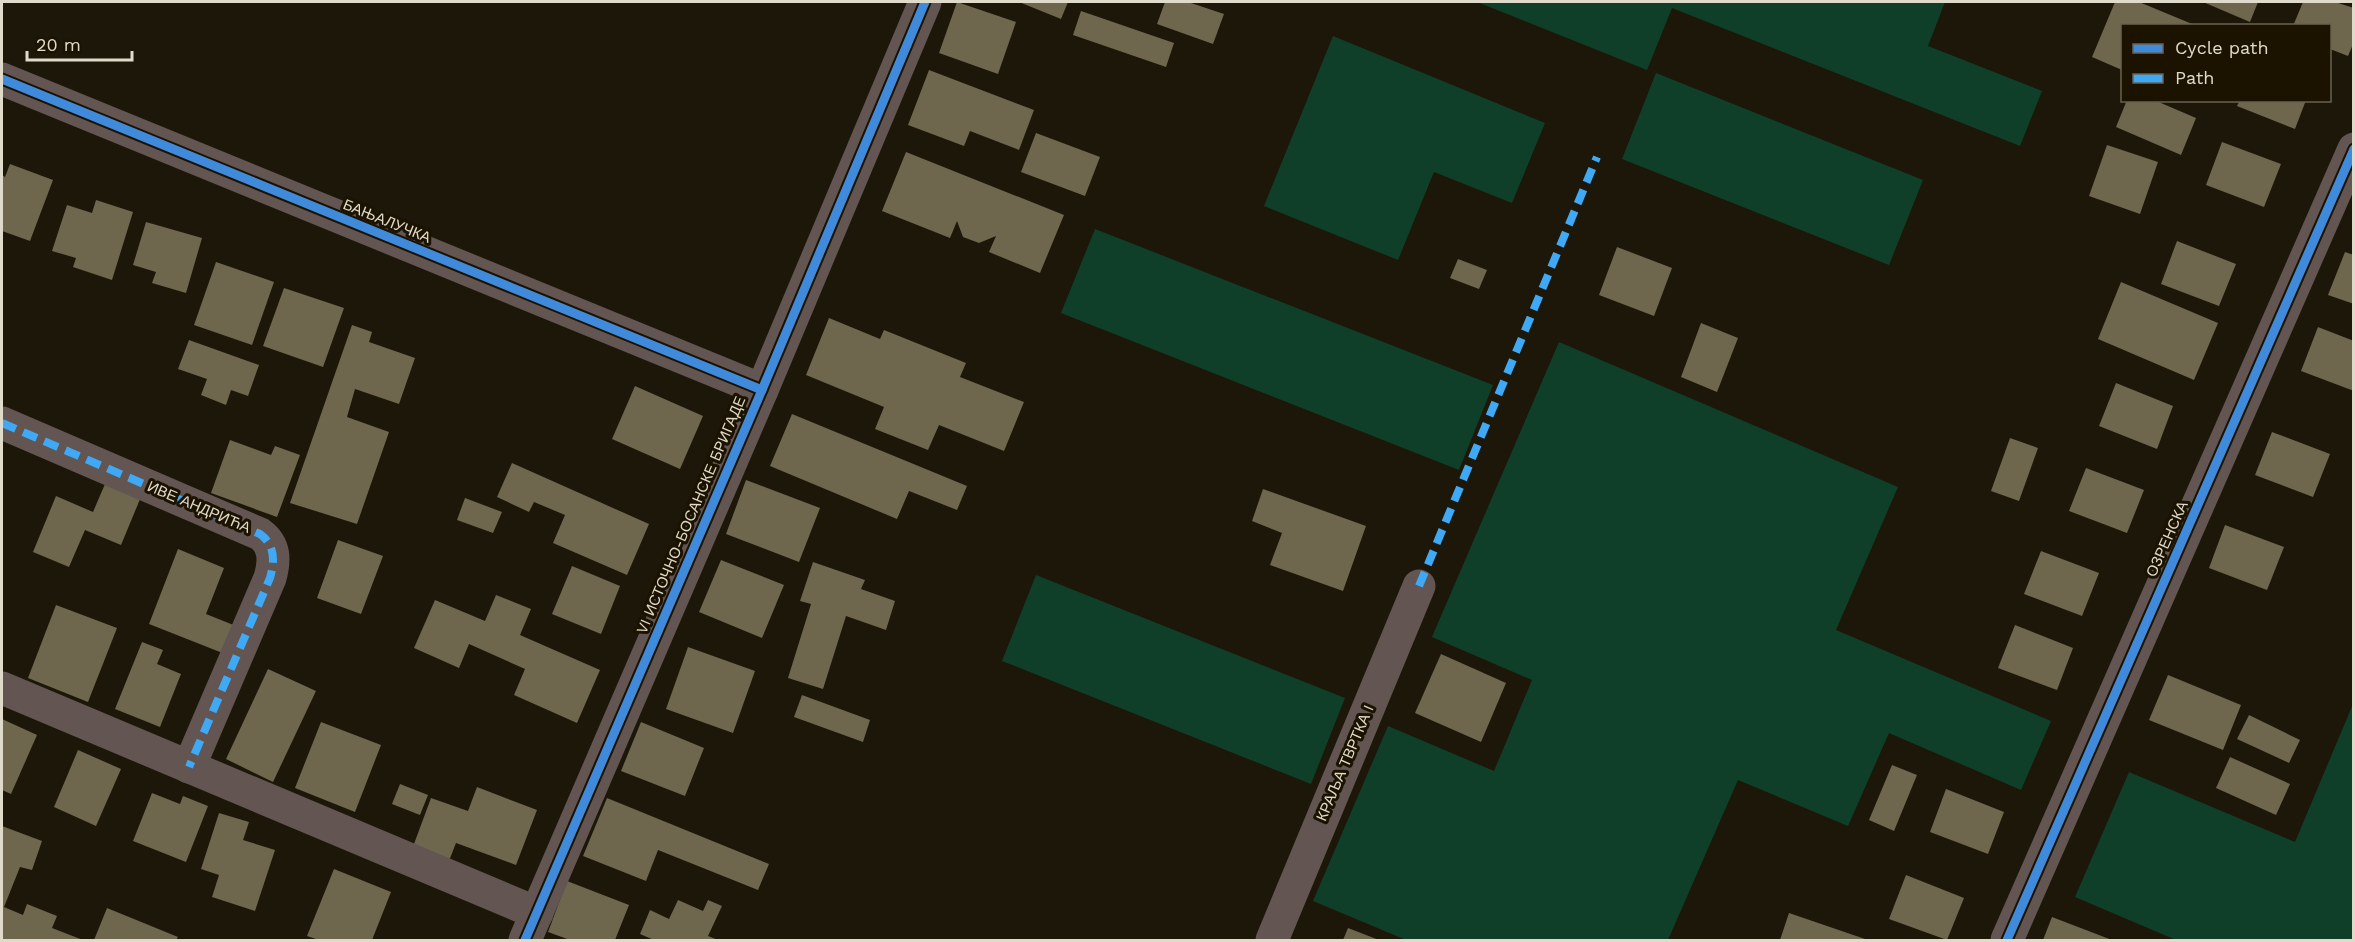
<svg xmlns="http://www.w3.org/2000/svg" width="2355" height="942" font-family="'Work Sans',sans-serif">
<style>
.green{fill:#103f29}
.building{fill:#6e664d}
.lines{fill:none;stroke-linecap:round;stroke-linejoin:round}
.minor{stroke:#625552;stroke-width:33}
.quiet{stroke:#3fa9f5;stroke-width:8;stroke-dasharray:15 8;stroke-linecap:butt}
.cycleway-casing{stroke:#1b1200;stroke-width:13}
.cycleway{stroke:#408adc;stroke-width:9}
.labels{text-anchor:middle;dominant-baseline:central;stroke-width:6;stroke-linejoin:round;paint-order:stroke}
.street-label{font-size:15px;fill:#e0daca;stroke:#1b1200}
</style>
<rect width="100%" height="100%" fill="#1c1709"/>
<g class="green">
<polygon points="1477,2 1945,2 1928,46 2042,91 2020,146 1672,8 1647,70"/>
<polygon points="1333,36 1545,123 1512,203 1434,172 1398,260 1264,206"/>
<polygon points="1656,73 1923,180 1889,265 1622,159"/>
<polygon points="1095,229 1493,385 1459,470 1061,313"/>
<polygon points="1559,342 1898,487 1836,630 2051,721 2021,790 1889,733 1848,826 1738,780 1668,940 1406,940 1313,901 1388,726 1494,771 1532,680 1432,637"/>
<polygon points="1036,575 1345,698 1311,784 1002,661"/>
<polygon points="2353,704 2353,940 2176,940 2075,897 2129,772 2295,842"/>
</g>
<g class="building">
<polygon points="957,2 1016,22 998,74 939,53"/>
<polygon points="1019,2 1068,2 1061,19"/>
<polygon points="1165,2 1188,2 1224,14 1213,44 1157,24"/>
<polygon points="2115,2 2139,2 2197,26 2122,26 2122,70 2092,57"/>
<polygon points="2203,2 2258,2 2250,22"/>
<polygon points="2303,2 2335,2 2354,8 2354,42 2348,56 2330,49 2330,26 2293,26"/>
<polygon points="1081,11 1174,43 1166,67 1073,35"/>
<polygon points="929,70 1034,110 1019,150 970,131 964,146 908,125"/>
<polygon points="2127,100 2154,100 2196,118 2181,155 2116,127"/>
<polygon points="2240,100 2306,100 2295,129 2237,106"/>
<polygon points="1036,133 1100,157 1085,196 1021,172"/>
<polygon points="2222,142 2281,164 2264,207 2206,185"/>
<polygon points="2107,145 2158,162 2140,214 2089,196"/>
<polygon points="906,152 1064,215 1040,273 989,252 996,236 979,243 963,237 957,221 950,238 882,211"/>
<polygon points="10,164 53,180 30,241 2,231 2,175 5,177"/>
<polygon points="96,200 133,212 112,280 73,267 76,258 52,251 67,205 92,213"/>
<polygon points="146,222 202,238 186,293 152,283 156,272 133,265"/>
<polygon points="2177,241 2236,264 2219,306 2161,284"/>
<polygon points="1617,247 1672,268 1654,316 1599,295"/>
<polygon points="2345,252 2354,255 2354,304 2328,295"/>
<polygon points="1458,259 1487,270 1479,289 1450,278"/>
<polygon points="216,262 274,282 252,345 194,325"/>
<polygon points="2121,282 2218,323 2194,380 2098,339"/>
<polygon points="284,288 344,308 323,367 263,346"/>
<polygon points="829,318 880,339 884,330 966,363 960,377 1024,402 1004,451 939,425 928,450 875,429 884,407 806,375"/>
<polygon points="1701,323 1738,338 1717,392 1681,377"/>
<polygon points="352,325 372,332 369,342 415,358 399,404 355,389 347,417 389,432 357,524 290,503"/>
<polygon points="2318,327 2354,341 2354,391 2301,371"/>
<polygon points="189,340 259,365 248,396 231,390 226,405 201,395 207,379 178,369"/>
<polygon points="2116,383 2173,406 2157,449 2099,426"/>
<polygon points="635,386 703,416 680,469 612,439"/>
<polygon points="792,414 967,486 957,510 909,491 897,519 770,466"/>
<polygon points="2272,432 2330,454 2313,497 2255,475"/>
<polygon points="2010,438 2038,448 2019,501 1991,491"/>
<polygon points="230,440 271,455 275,446 300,455 277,517 211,493"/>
<polygon points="512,463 649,524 627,575 553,543 565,515 534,502 529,512 497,497"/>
<polygon points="2086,468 2144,490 2127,533 2069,511"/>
<polygon points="108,477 143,492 121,545 85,530 69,567 33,552 56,496 93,512"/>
<polygon points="746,480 820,508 799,562 726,534"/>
<polygon points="1263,489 1366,526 1343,591 1270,565 1282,533 1252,521"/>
<polygon points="465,498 502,512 493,533 457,520"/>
<polygon points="2225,525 2284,547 2267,590 2209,568"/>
<polygon points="338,540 383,556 361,614 317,598"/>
<polygon points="178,549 224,568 206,614 236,626 225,654 149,624"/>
<polygon points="2041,551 2099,573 2082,616 2024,594"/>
<polygon points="721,560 784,585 762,638 699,612"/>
<polygon points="813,562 865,580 861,589 895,601 886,630 846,616 823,689 788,678 811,604 800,601"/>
<polygon points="572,566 620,586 601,634 552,614"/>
<polygon points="496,595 531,609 520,635 600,670 577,723 514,695 525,669 469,644 459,668 414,648 435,600 485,621"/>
<polygon points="56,605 117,628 88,702 28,678"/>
<polygon points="2015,625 2073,648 2057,690 1998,668"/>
<polygon points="142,642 163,650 157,664 181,674 160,727 115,709"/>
<polygon points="688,647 755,671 733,733 666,709"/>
<polygon points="1441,654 1506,683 1481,742 1415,713"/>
<polygon points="268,669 316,691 273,782 226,759"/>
<polygon points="2168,675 2241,705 2223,750 2149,720"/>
<polygon points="802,695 870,720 863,742 794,717"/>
<polygon points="2249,715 2300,740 2289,763 2237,739"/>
<polygon points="2,719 37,735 11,794 2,790"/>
<polygon points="321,722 381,745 355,812 295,788"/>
<polygon points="641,722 704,748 685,796 621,771"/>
<polygon points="78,750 121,769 96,826 54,807"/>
<polygon points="2230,757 2290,784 2276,815 2216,788"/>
<polygon points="1892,765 1917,775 1894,831 1869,820"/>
<polygon points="400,784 428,795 420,815 392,804"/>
<polygon points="477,787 537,810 516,865 456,843 447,866 411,852 431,798 468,811"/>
<polygon points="1946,789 2004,812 1988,854 1930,832"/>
<polygon points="152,793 180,804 183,796 208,806 186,862 133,841"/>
<polygon points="607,798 769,864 758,890 658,850 646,881 583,856"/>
<polygon points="219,813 249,822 243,840 275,850 255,911 212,897 219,875 201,869"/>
<polygon points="2,826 42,841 32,870 20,867 4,907 23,915 27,904 57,916 52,928 83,940 2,940"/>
<polygon points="334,869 391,892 372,940 319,940 307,936"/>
<polygon points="1906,875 1964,898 1947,940 1889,919"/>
<polygon points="567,881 629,905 615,940 570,940 548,932"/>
<polygon points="678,900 703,911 708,900 722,906 708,936 718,940 654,940 640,934 650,910 669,919"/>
<polygon points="107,908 178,937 176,940 94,940"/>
<polygon points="1789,913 1868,940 1780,940"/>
<polygon points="2052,917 2112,940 2043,940"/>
<polygon points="1348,928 1379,940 1343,940"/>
</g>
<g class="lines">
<g class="minor">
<polyline points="2,79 762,390"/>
<path d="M 2,423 L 260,534 C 275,545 275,560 270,578 L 189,767"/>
<polyline points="2,688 537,913"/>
<polyline points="525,940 762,390 925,2"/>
<polyline points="1272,940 1419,586"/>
<polyline points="2007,940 2354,149"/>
</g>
<g class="quiet">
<path d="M 2,423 L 260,534 C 275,545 275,560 270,578 L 189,767"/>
<polyline points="1419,586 1597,157"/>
</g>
<defs>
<g id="cycleway">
<polyline points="2,79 762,390"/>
<polyline points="525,940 762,390 925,2"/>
<polyline points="2007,940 2354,149"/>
</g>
</defs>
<use href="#cycleway" class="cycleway-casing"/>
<use href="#cycleway" class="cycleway"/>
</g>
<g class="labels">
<g class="street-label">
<text transform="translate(387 221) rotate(22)">БАЊАЛУЧКА</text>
<text transform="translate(199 507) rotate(23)">ИВЕ АНДРИЋА</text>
<text transform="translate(691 515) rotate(-67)">VI ИСТОЧНО-БОСАНСКЕ БРИГАДЕ</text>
<text transform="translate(2167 539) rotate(-66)">ОЗРЕНСКА</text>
<text transform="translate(1345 763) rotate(-67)">КРАЉА ТВРТКА I</text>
</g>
</g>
<rect width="2355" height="942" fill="none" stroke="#e0daca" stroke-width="6"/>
<rect x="2121" y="24" width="210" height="78" fill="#1b1200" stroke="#6a6251" stroke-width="1.5"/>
<rect x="2133" y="44" width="30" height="9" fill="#408adc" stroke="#6a6251" stroke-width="1.5"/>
<text x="2175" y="54" font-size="18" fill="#e0daca">Cycle path</text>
<rect x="2133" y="74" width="30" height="9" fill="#3fa9f5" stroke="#6a6251" stroke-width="1.5"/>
<text x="2175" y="84" font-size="18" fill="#e0daca">Path</text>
<path d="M27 51v9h105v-9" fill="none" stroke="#e0daca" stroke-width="3"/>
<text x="36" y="51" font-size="18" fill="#e0daca" stroke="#1b1200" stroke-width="4.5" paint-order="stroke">20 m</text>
</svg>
